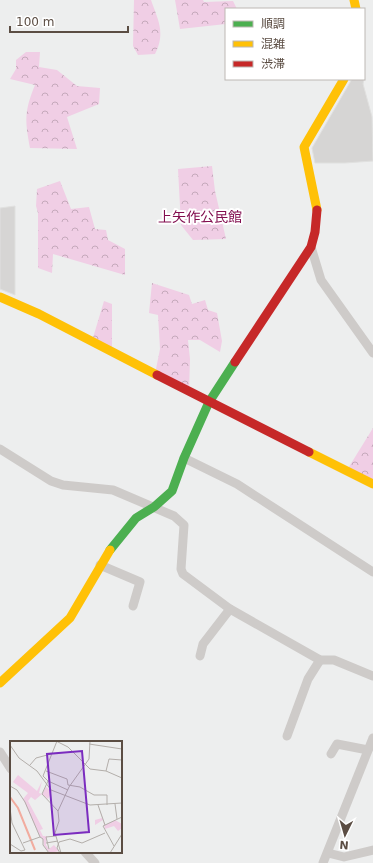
<svg xmlns="http://www.w3.org/2000/svg" width="373" height="863" font-family="'DejaVu Sans','Noto Sans JP',sans-serif">
<style>
.forest{fill:url(#forest-crowns)}
.building{fill:#d6d5d4;stroke:#e0e0df}
.lines{fill:none;stroke-linecap:round;stroke-linejoin:round}
.street{stroke:#cecbc9;stroke-width:9}
.fast{stroke:#4caf50;stroke-width:9}
.slow{stroke:#ffc107;stroke-width:9}
.jam{stroke:#c62828;stroke-width:9}
.labels{text-anchor:middle;dominant-baseline:central;stroke-width:4;stroke-linejoin:round;paint-order:stroke}
.park-label{font-size:14px;fill:#820e4f;stroke:#fff}
.inset-river{fill:none;stroke:#f2ac9f;stroke-width:2}
.inset-road{fill:none;stroke:#b3aeaa;stroke-width:1}
.view{fill:#7b2cbf;fill-opacity:0.15;stroke:#7b2cbf;stroke-width:2}
.inset-edge{fill:none;stroke:#5b4d43;stroke-width:2}
</style>
<defs>
<pattern id="forest-crowns" width="20" height="18" patternUnits="userSpaceOnUse"><rect width="20" height="18" fill="#f0cee5"/><path d="M2 6a3 3 0 1 1 6 0M12 15a3 3 0 1 1 6 0" fill="none" stroke="#c5a9bb"/></pattern>
</defs>
<rect width="100%" height="100%" fill="#edeeee"/>
<g class="forest">
<path d="M 134,0 L 151,0 C 158,20 166,33 155,54 L 138,55 L 133,46 Z"/>
<polygon points="175,0 203,0 204,2 233,1 237,9 226,9 226,24 180,29"/>
<path d="M 26,52 L 40,52 L 39,67 L 57,70 L 77,86 L 100,88 L 99,104 L 67,117 L 77,149 L 30,148 C 25,120 24,112 35,85 L 10,79 L 16,69 L 16,60 Z"/>
<polygon points="212,166 215,191 226,239 193,240 181,225 178,169"/>
<polygon points="60,181 71,209 89,207 95,229 106,230 108,240 125,249 125,275 53,254 52,273 38,268 38,213 36,206 37,189"/>
<polygon points="152,283 189,295 192,304 205,300 208,310 217,313 222,341 220,352 200,340 188,340 190,359 189,391 155,374 160,349 158,315 149,313"/>
<polygon points="104,301 112,304 112,351 92,341"/>
<polygon points="373,428 373,484 347,470"/>
</g>
<g class="building">
<polygon points="352,79 364,79 363,84 372,117 373,161 345,163 315,163 312,148"/>
<polygon points="15,206 15,295 0,289 0,208"/>
</g>
<g class="lines">
<g class="street">
<polyline points="311,247 321,280 373,353"/>
<polyline points="0,449 51,481 63,485 113,490 174,516 184,525 181,569 183,574 230,609 320,660 334,660 373,676"/>
<polyline points="184,458 237,484 373,572"/>
<polyline points="100,565 140,582 133,606"/>
<polyline points="200,656 203,644 230,609"/>
<polyline points="287,736 308,679 320,660"/>
<polyline points="0,752 11,769"/>
<polyline points="331,754 337,744 368,750"/>
<polyline points="85,852 95,863"/>
<polyline points="328,853 344,857 373,850"/>
<polyline points="323,863 373,738"/>
</g>
<polyline class="fast" points="110,550 136,518 154,507 172,491 184,458 209,402 235,362"/>
<g class="slow">
<polyline points="354,0 356,9"/>
<polyline points="317,210 304,147 344,79"/>
<polyline points="0,297 39,314 157,375"/>
<polyline points="309,452 373,484"/>
<polyline points="0,683 70,618 110,550"/>
</g>
<g class="jam">
<polyline points="235,362 311,247 315,232 317,210"/>
<polyline points="157,375 309,452"/>
</g>
</g>
<g class="labels">
<g class="park-label">
<text x="200" y="217">上矢作公民館</text>
</g>
</g>
<g transform="translate(10 741)">
<rect width="112" height="112" fill="#edeeee"/>
<path d="M 8,34 L 27,50 L 32,40 L 29,52 L 32,53 L 36,46 L 42,50 L 38,58 L 32,53 L 25,59 L 21,56 L 18,60 L 33,88 L 30,89 L 33,95 L 37,95 L 36,104 L 39,108 L 44,104 L 49,110 L 40,112 L 34,105 L 33,98 L 30,96 L 13,58 L 18,52 L 3,41 ZM 88,64 L 95,84 L 105,79 L 112,83 L 112,87 L 108,90 L 104,85 L 95,88 L 93,79 L 85,84 L 85,79 L 92,77 Z" fill="#f0cee5"/>
<path class="inset-river" d="M 0,56 L 8,67 L 25,109"/>
<path class="inset-road" d="M 46,0 L 58,6 L 80,28 L 96,30 L 112,37M 79,3 L 112,8M 0,4 L 9,17 L 27,30 L 41,49 L 80,64 L 112,62M 20,24 L 26,17 L 41,13M 36,30 L 57,38 L 58,44 L 70,46 L 84,54 L 97,54 L 97,64M 96,30 L 99,18 L 112,19M 33,35 L 38,40 L 32,53 L 48,70M 33,35 L 47,0M 38,40 L 58,49M 0,45 L 7,49 L 15,61 L 30,96 L 33,98 L 33,104 L 39,112M 105,63 L 107,78M 88,64 L 95,84M 0,67 L 2,82 L 15,109 L 11,110 L 0,103M 49,101 L 60,98 L 72,102 L 95,92M 49,101 L 47,107 L 50,112M 13,102 L 30,96M 36,102 L 48,100M 104,105 L 93,85 L 112,76M 39,108 L 36,96 L 46,95M 51,112 L 45,92 L 49,80 L 48,70 L 59,46 L 79,18 L 80,0M 100,112 L 112,93"/>
<path class="view" d="M 72,10 L 79,91 L 44,94 L 37,13 Z"/>
<rect width="112" height="112" class="inset-edge"/>
</g>
<rect x="225" y="8" width="140" height="72" fill="#ffffff" stroke="#bdb8b4"/>
<rect x="233" y="21" width="20" height="6" fill="#4caf50" stroke="#bdb8b4"/>
<text x="261" y="28" font-size="12" fill="#5b4d43">順調</text>
<rect x="233" y="41" width="20" height="6" fill="#ffc107" stroke="#bdb8b4"/>
<text x="261" y="48" font-size="12" fill="#5b4d43">混雑</text>
<rect x="233" y="61" width="20" height="6" fill="#c62828" stroke="#bdb8b4"/>
<text x="261" y="68" font-size="12" fill="#5b4d43">渋滞</text>
<g transform="translate(345 835) rotate(185)" stroke="#ffffff" stroke-width="3" paint-order="stroke">
<path d="M0-3L7 15L0 10L-7 15Z" fill="#5b4d43"/>
<text y="-6" font-size="11" font-weight="bold" text-anchor="middle" fill="#5b4d43">N</text>
</g>
<path d="M10 26v6h118v-6" fill="none" stroke="#5b4d43" stroke-width="2"/>
<text x="16" y="26" font-size="12" fill="#5b4d43" stroke="#ffffff" stroke-width="3" paint-order="stroke">100 m</text>
</svg>
